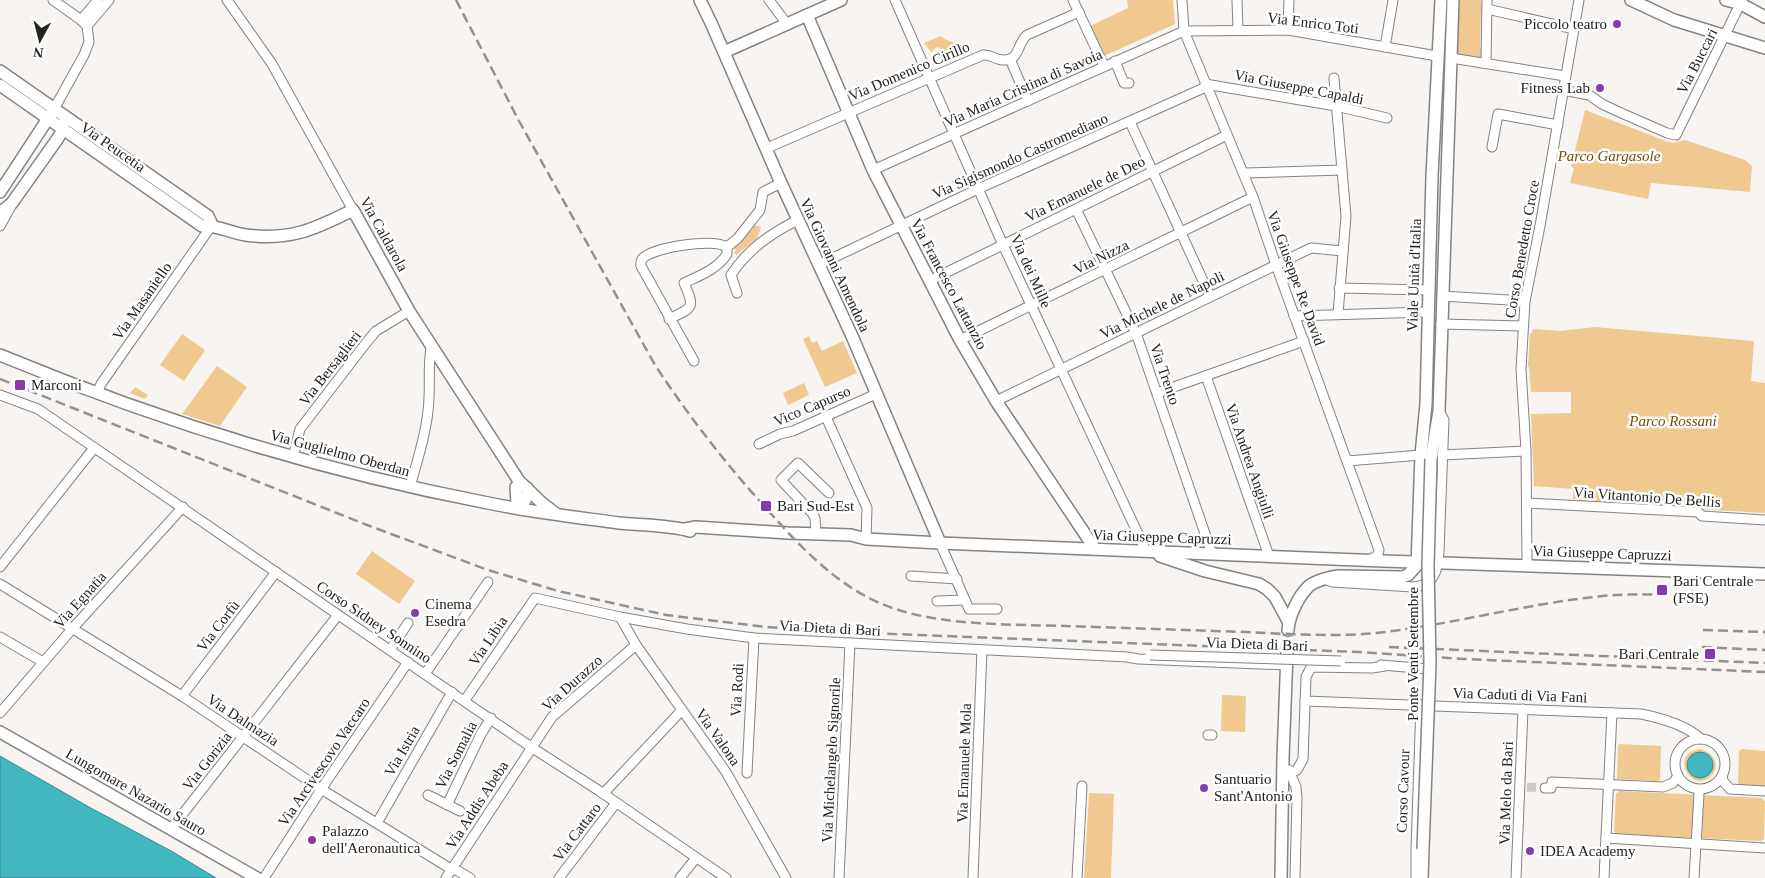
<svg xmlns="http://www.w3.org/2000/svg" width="1765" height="878" font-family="Georgia,serif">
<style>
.green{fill:#efc990;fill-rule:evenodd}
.water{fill:#41b7c0;stroke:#388a90}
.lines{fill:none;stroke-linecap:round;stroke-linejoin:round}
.minor-tunnel{stroke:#cdcac7;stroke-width:9;stroke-dasharray:9 4.5;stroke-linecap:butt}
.major-tunnel{stroke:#cdcac7;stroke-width:11;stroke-dasharray:11 5.5;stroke-linecap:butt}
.minor-casing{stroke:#858380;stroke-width:11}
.major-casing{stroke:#858380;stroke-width:14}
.minor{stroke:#fff;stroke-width:9}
.major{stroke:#fff;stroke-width:11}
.rail{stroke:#949290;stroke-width:2.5;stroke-dasharray:10 5;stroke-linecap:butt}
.minor-bridge-casing{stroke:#858380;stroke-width:11;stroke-linecap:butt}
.major-bridge-casing{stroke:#858380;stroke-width:14;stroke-linecap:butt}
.minor-bridge{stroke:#fff;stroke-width:9}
.major-bridge{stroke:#fff;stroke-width:11}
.poi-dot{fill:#853aab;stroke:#fff;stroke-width:2}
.labels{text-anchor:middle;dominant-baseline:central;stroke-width:5;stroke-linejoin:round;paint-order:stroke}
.street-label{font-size:15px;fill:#232221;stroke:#fff}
.poi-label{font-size:15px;fill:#232221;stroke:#fff;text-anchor:start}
.park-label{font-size:15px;font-style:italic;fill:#734e00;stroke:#fff}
</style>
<rect width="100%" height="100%" fill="#f7f4f1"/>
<g class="green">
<polygon points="1127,0 1173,0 1175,24 1104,56 1090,26 1128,8"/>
<polygon points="1458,0 1481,0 1481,5 1483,5 1483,9 1481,10 1480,47 1483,48 1480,59 1456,54"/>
<polygon points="941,36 946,40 955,43 956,47 948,53 944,53 940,48 937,47 931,52 924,43"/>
<polygon points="960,46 967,51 950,60 950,54"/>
<polygon points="1585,110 1666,141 1673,143 1685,140 1745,160 1752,166 1750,192 1651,183 1648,199 1570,183 1574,168 1571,167"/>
<polygon points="754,225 761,227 757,239 736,255 734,253 736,250 733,248 741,239 744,239"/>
<polygon points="1595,327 1754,341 1751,381 1765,383 1765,513 1577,502 1577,499 1573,499 1573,489 1534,486 1531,414 1571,413 1571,392 1531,392 1529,367 1528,366 1530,333 1532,333 1533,329 1560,331"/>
<polygon points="182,334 205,350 184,381 160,365"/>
<polygon points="809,336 812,343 817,341 822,351 843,341 857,373 825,387 803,339"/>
<polygon points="217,366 247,387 220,426 182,414"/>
<polygon points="804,383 809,395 788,405 783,393"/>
<polygon points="135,387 148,395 145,399 130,393"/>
<polygon points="372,551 415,581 399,604 356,574"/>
<polygon points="1222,695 1246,696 1245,732 1221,731"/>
<polygon points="1619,744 1661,746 1660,780 1658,781 1617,779 1618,747"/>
<path d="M 1700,749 C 1712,751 1721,764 1712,775 C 1693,797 1667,753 1700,749 ZM 1695,753 L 1705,753 L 1711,758 L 1712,769 L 1705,776 L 1694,776 L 1689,771 L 1689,758 Z"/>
<polygon points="1742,749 1765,751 1765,786 1740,785 1738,783 1739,751"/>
<polygon points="1619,791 1762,798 1765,802 1764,839 1761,841 1616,834 1614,831 1616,794"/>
<polygon points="1089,793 1114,794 1111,878 1084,878"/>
</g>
<g class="water">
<circle cx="1700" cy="765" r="13"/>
<polygon points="0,756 89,807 173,852 216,878 0,878"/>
</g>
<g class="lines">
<polyline class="minor-tunnel" points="1527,787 1545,788"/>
<polyline class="major-tunnel" points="1287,653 1288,630"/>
<defs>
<g id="minor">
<polyline points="53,0 81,20 87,26 89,42 84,55 54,109"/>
<polyline points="227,0 272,64 353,210"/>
<polyline points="769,0 787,24"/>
<polyline points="895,0 1003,245 1146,551"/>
<polyline points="1073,0 1104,66"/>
<polyline points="1182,0 1184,31 1253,197 1276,265 1379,550 1378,555 1369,560"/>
<polyline points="1237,0 1238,29"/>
<polyline points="1487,9 1574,29"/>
<polyline points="81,20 98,0"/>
<polyline points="87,26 109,0"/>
<polyline points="1288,30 1289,0"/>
<polyline points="1385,47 1393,0"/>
<polyline points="1451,58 1565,76"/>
<polyline points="1010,59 1028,101"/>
<polyline points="1115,61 1124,83 1129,83"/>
<polyline points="1486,63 1487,0"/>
<polyline points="1334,78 1346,216 1338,314"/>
<polyline points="1205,84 1336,106 1387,118"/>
<polyline points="1563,90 1589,95 1602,104 1619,112 1667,133 1676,135 1742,0"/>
<polyline points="1130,122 1210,296"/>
<polyline points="1492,147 1498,114 1558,125"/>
<path d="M 767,148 L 983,55 C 991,54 995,60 1003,60 C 1020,61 1017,43 1027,35 L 1079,12"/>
<polyline points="873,170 1184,31 1288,30 1437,56"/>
<polyline points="1244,173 1342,170"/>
<polyline points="1076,209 1136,333 1212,554"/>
<polyline points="0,226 11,206"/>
<polyline points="727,247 738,238 760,210 763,192 781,183"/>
<polyline points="818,265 980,188 1206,87"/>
<polyline points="929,281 1227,135"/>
<polyline points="1339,288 1428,290"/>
<path d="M 737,293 L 731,275 C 747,250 771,233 798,220"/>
<polyline points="1442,296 1525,301"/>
<polyline points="1294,316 1428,312"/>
<path d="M 669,319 C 694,307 695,308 684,283 C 699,276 718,269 727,254 L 727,247"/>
<polyline points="1441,324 1523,326"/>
<polyline points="960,340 1253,197"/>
<path d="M 694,361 L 641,266 C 641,262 640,261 643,258 C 655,247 713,238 727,247"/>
<polyline points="1206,376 1269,556"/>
<polyline points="97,393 101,384 212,225"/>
<polyline points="1157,393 1304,341"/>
<polyline points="0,395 38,409 531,747 598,790 726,878"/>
<polyline points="996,401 1311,248 1343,251"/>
<polyline points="826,417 867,508 866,539"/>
<polyline points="759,444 780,434 793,431 876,394"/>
<polyline points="1442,455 1526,451"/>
<polyline points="293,457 300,429 366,343 376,331 409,311"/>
<polyline points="1347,461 1421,455"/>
<path d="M 410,487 C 418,458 428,428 429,398 C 430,381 428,366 431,348"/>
<polyline points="1527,503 1698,512 1702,516 1765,520"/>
<polyline points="816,534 815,518 812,513 781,480 798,463 829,493"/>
<polyline points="940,543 969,609 997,609"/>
<polyline points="1527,565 1526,451 1521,369 1525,301 1540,226 1579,0"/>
<polyline points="0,567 94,448"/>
<polyline points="911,576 957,579"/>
<path d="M 1325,579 L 1332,582 L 1413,587 C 1435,585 1438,570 1439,551 L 1444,420 L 1439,411"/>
<polyline points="0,584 182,696 321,789 451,869 458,871 470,878"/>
<polyline points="937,601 965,600"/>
<polyline points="620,617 636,645 726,772 786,878"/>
<polyline points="0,637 43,662"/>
<polyline points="390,650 408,623"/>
<polyline points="1381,665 1429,669 1429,675"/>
<polyline points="425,674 488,582"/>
<polyline points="182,696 276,572"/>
<polyline points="465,700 535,598 620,617 687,629 754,638 1127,657 1138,659 1287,665"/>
<path d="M 1305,701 L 1641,714 C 1661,718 1686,725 1701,739"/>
<polyline points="0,713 72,629 183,507"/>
<polyline points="1208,735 1212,735"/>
<circle cx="1700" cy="764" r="25"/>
<polyline points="1289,770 1296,787 1297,797 1295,878"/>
<polyline points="747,773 754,638"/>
<polyline points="1722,776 1723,781 1730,789 1765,791"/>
<polyline points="1283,777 1297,770 1303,759 1306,677 1311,667 1372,668 1385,666"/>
<polyline points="1545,788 1551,788 1552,782 1663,787 1673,783 1678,776"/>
<polyline points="603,794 682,710"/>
<polyline points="428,795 460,811"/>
<polyline points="447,805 481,734 491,718"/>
<polyline points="377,823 452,692"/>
<polyline points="171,829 338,615"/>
<polyline points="1606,838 1765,848"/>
<polyline points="264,878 326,782 408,662"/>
<polyline points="446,878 552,717 636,645"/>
<polyline points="559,878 616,803"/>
<polyline points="680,878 696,858"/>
<polyline points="839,878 850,643"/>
<polyline points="973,878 982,650"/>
<polyline points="1077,878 1082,786"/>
<polyline points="1416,878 1416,849 1421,705"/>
<polyline points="1516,878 1523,709"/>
<polyline points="1604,878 1612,713"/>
<polyline points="1694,878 1699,794"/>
</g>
<g id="major">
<polyline points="700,0 712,25 781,183 852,336 940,543"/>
<polyline points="1631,0 1674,20 1765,48"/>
<polyline points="1726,0 1741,4 1765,17"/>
<polyline points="807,15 873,170 960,340 996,401 1095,549"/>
<polyline points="724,52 841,0"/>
<polyline points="0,71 208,216 212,225"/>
<path d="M 0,85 L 202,226 C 218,225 231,233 246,235 C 290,241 315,229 353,210 L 409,311 L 519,481 L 543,504 L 555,513"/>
<polyline points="0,192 51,114"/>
<polyline points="0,213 12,203 56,141 63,130 63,124"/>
<path d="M 0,355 C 157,420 321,471 488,503 C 531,512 575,517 619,523 C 639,525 672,525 690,531"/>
<polyline points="1431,459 1439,411 1453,0"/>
<polyline points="516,487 517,503 521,509 528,494 527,488"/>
<polyline points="685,529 696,527 788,533 851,535 866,539 940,543 1383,561 1765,574"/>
<polyline points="1160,556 1205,571 1259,584 1267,589 1275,597 1288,621"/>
<path d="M 1288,630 C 1289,616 1298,597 1308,587 C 1314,581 1329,577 1338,576 L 1402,577 L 1408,575 L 1417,565 L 1421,455 L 1426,404 L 1432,176 L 1441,0"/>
<polyline points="0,732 257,878"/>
<polyline points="1281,878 1283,758 1287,653"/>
<polyline points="1422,878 1423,849"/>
</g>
</defs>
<use href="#minor" class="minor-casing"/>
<use href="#major" class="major-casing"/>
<use href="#minor" class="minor"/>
<use href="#major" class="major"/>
<g class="rail">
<path d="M 456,0 L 519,121 L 655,365 C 688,415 725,463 765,507 C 796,542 829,578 871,599 C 926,627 1006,624 1066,626 C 1126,628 1186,630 1246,632 C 1289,634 1334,637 1376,633 C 1449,625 1521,605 1594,597 C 1618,594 1642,594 1667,595"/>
<polyline points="0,379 367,525 488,570 558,591 666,615 766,627 841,632 1359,652 1464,659 1765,672"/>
<polyline points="1703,630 1765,632"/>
<polyline points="1389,647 1765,663"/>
<polyline points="1702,647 1765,650"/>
</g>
<defs>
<polyline id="minor-bridge" points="1150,655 1341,661"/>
<polyline id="major-bridge" points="1423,849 1430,663 1428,566 1431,459"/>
</defs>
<use href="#minor-bridge" class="minor-bridge-casing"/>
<use href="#major-bridge" class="major-bridge-casing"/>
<use href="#minor-bridge" class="minor-bridge"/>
<use href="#major-bridge" class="major-bridge"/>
</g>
<g class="poi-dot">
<circle cx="1617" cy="24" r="5"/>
<circle cx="1600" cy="88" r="5"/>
<rect x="14" y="379" width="12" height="12" rx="2.5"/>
<rect x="760" y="500" width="12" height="12" rx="2.5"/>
<rect x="1656" y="584" width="12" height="12" rx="2.5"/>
<circle cx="415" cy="613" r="5"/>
<rect x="1704" y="648" width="12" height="12" rx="2.5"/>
<circle cx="1204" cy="788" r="5"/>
<circle cx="312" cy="840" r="5"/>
<circle cx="1530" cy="851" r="5"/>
</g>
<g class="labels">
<g class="street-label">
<text transform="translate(1313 23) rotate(7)">Via Enrico Toti</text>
<text transform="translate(1697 61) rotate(-63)">Via Buccari</text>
<text transform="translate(909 71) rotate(-23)">Via Domenico Cirillo</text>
<text transform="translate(1299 87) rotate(11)">Via Giuseppe Capaldi</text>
<text transform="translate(1023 88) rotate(-24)">Via Maria Cristina di Savoia</text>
<text transform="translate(113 147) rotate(35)">Via Peucetia</text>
<text transform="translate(1020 156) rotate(-24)">Via Sigismondo Castromediano</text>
<text transform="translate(1085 189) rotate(-26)">Via Emanuele de Deo</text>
<text transform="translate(384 234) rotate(61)">Via Caldarola</text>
<text transform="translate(1522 249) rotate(-80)">Corso Benedetto Croce</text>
<text transform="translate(1101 257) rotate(-26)">Via Nizza</text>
<text transform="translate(835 265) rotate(65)">Via Giovanni Amendola</text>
<text transform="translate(1031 271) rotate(66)">Via dei Mille</text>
<text transform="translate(1414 275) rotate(-88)">Viale Unità d'Italia</text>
<text transform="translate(1296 278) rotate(70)">Via Giuseppe Re David</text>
<text transform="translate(949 284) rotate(62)">Via Francesco Lattanzio</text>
<text transform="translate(142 301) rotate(-55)">Via Masaniello</text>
<text transform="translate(1162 305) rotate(-26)">Via Michele de Napoli</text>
<text transform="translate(330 368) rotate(-52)">Via Bersaglieri</text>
<text transform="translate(1165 374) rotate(71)">Via Trento</text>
<text transform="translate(812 406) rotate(-23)">Vico Capurso</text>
<text transform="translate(340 453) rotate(15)">Via Guglielmo Oberdan</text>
<text transform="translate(1250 461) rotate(71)">Via Andrea Angiulli</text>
<text transform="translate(1647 497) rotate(4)">Via Vitantonio De Bellis</text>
<text transform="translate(1162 537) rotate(2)">Via Giuseppe Capruzzi</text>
<text transform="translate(1602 553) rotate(2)">Via Giuseppe Capruzzi</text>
<text transform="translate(80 600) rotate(-48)">Via Egnatia</text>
<text transform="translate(374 622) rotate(34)">Corso Sidney Sonnino</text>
<text transform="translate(218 626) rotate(-53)">Via Corfù</text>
<text transform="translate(830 628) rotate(3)">Via Dieta di Bari</text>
<text transform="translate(488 641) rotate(-56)">Via Libia</text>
<text transform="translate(1257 644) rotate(2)">Via Dieta di Bari</text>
<text transform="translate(1413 654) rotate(-90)">Ponte Venti Settembre</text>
<text transform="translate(572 683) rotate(-42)">Via Durazzo</text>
<text transform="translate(737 690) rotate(-87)">Via Rodi</text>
<text transform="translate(1520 695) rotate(2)">Via Caduti di Via Fani</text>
<text transform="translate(243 720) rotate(33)">Via Dalmazia</text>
<text transform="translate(718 737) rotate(55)">Via Valona</text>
<text transform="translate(402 751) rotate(-60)">Via Istria</text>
<text transform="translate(456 755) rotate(-63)">Via Somalia</text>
<text transform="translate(831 760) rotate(-87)">Via Michelangelo Signorile</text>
<text transform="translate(207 761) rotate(-52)">Via Gorizia</text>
<text transform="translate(324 762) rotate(-56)">Via Arcivescovo Vaccaro</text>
<text transform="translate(964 763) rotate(-88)">Via Emanuele Mola</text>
<text transform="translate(1403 791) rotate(-88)">Corso Cavour</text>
<text transform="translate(136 792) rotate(30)">Lungomare Nazario Sauro</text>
<text transform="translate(1506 793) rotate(-88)">Via Melo da Bari</text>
<text transform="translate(477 805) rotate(-57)">Via Addis Abeba</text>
<text transform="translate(577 832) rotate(-53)">Via Cattaro</text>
</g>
<g class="poi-label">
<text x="1607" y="24" text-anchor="end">Piccolo teatro</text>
<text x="1590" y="88" text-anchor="end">Fitness Lab</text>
<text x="31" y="385">Marconi</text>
<text x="777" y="506">Bari Sud-Est</text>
<text x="1673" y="581">Bari Centrale<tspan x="1673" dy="17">(FSE)</tspan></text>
<text x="425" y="604">Cinema<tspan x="425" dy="17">Esedra</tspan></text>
<text x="1699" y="654" text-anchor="end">Bari Centrale</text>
<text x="1214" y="779">Santuario<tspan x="1214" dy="17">Sant'Antonio</tspan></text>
<text x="322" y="831">Palazzo<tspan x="322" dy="17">dell'Aeronautica</tspan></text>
<text x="1540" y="851">IDEA Academy</text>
</g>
<g class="park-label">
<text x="1609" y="156">Parco Gargasole</text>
<text x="1673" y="421">Parco Rossani</text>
</g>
</g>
<g transform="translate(40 40) rotate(187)" stroke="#ffffff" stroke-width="4" paint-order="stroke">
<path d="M0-4L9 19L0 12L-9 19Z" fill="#232221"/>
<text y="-8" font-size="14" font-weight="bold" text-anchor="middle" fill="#232221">N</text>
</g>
</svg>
